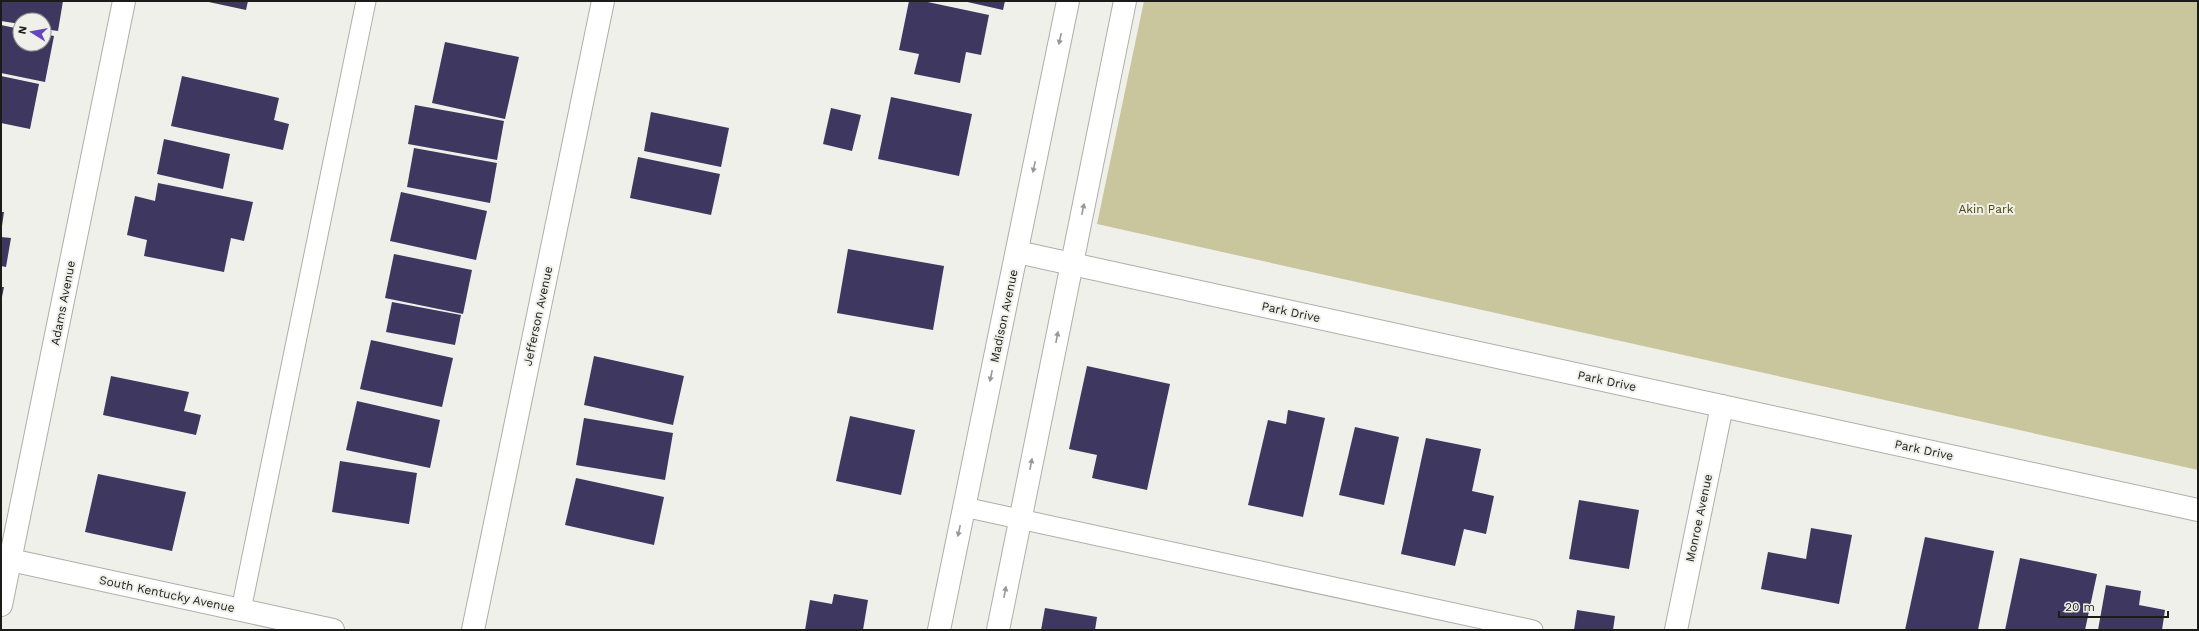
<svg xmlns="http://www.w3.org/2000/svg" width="2199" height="631" font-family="'Work Sans',sans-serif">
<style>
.green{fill:#c9c69e}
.building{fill:#3e3760}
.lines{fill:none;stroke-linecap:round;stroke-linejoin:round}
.service-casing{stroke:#aeaea9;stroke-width:21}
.minor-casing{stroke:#aeaea9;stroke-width:24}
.tertiary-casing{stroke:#aeaea9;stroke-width:24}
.service{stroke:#fff;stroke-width:19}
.minor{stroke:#fff;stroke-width:22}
.tertiary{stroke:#fff;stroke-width:22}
.oneway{fill:#989898}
.labels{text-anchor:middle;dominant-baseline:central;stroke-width:4;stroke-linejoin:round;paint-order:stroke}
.park-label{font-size:12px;fill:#4e4808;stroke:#f0f0eb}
.street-label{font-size:12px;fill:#1b1b19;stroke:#f0f0eb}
</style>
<rect width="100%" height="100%" fill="#f0f0eb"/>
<polygon class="green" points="1144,1 2198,1 2198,470 1097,224"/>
<g class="building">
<polygon points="1,1 63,1 58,31 44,29 44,20 20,20 20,24 1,21"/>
<polygon points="204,1 248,1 246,10"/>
<polygon points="909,1 923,1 989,15 981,55 966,52 960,83 914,74 919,54 899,50"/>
<polygon points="963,1 1005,1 1003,10"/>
<polygon points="1,25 20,29 20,44 44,44 44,34 54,36 45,82 1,73"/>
<polygon points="445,42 519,57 505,119 432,103"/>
<polygon points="1,76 39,84 30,129 1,123"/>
<polygon points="182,76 279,98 274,120 289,124 283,150 171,126"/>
<polygon points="891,97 972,114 959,176 878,159"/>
<polygon points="415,105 504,121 497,160 408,144"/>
<polygon points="831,108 861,115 852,151 823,144"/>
<polygon points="651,112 729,128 721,167 644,151"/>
<polygon points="164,139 230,154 223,189 157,174"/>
<polygon points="414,148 497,163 490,203 407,187"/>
<polygon points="638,157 720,174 711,215 630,198"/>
<polygon points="158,183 253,202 244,241 231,238 224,272 144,256 147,240 127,235 135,196 155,201"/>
<polygon points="401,192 487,211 476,260 390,241"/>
<polygon points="1,212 4,212 2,226 1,226"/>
<polygon points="1,237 11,238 6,267 1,266"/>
<polygon points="848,249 944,266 933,330 837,313"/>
<polygon points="394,254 472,270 463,314 385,298"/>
<polygon points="1,287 4,287 2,297 1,297"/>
<polygon points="392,302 461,315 455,345 386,332"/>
<polygon points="371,340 453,358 442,407 360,389"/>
<polygon points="594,356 684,376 673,425 584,405"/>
<polygon points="1087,366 1170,384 1147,490 1092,478 1097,455 1069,449"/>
<polygon points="111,376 189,392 184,411 201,415 196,435 103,415"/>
<polygon points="357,401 440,420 430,468 346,450"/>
<polygon points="1288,410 1325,418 1303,517 1248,505 1268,420 1286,424"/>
<polygon points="850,416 915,430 901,495 836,481"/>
<polygon points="584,418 673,433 665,480 576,465"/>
<polygon points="1355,427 1399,437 1384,505 1339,495"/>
<polygon points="1426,438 1481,449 1472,491 1494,496 1486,534 1464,529 1455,566 1401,554"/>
<polygon points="340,461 417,473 409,524 332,512"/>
<polygon points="98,474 186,492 172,551 85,532"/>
<polygon points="576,478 664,497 654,545 565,525"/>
<polygon points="1579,500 1639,510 1629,569 1569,559"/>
<polygon points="1811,528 1852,535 1839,604 1761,589 1768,552 1806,559"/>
<polygon points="1925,537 1994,551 1978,630 1905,630"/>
<polygon points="2020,558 2097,574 2085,630 2005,630"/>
<polygon points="2106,585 2141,591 2139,605 2165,610 2162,630 2098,630"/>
<polygon points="834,594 868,600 863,630 805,630 810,600 832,604"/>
<polygon points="1045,608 1097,617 1095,630 1041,630"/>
<polygon points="1577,610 1615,616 1613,630 1574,630"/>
</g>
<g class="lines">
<defs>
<g id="service">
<polyline points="964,507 1533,630"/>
<polyline points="241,610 366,1"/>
</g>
<g id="minor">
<polyline points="1017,252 2198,510"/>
<polyline points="1,605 124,1"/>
<polyline points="473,630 603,1"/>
<polyline points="939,630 1068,1"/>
<polyline points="998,630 1125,1"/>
<polyline points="1676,630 1722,406"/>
</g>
<polyline id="tertiary" points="1,558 333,630"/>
</defs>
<use href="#service" class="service-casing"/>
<use href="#minor" class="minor-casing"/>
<use href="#tertiary" class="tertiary-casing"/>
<use href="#service" class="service"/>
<use href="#minor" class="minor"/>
<use href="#tertiary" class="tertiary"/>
</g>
<defs><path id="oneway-solid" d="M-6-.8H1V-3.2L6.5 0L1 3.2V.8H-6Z"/></defs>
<g class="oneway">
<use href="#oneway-solid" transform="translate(1060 39) rotate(102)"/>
<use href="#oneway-solid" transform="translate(1034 167) rotate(102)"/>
<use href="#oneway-solid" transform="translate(1083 209) rotate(-78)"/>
<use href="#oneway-solid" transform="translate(1057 337) rotate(-79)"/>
<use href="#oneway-solid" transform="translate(991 376) rotate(102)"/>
<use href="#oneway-solid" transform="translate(1031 464) rotate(-79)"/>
<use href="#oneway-solid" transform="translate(959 531) rotate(102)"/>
<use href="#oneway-solid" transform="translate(1005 592) rotate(-79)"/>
</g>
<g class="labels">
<g class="park-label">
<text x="1986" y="209">Akin Park</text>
</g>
<g class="street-label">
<text transform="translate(63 303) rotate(-79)">Adams Avenue</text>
<text transform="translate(1291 312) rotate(12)">Park Drive</text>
<text transform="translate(538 316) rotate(-78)">Jefferson Avenue</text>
<text transform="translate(1004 316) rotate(-78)">Madison Avenue</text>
<text transform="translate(1607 381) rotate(12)">Park Drive</text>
<text transform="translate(1924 450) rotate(12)">Park Drive</text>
<text transform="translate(1699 518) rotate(-78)">Monroe Avenue</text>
<text transform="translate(167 594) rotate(12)">South Kentucky Avenue</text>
</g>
</g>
<rect width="2199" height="631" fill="none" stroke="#1b1b19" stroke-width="4"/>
<g transform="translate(32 32) rotate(281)"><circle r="19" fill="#f0f0eb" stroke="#9b9b97"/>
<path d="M0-3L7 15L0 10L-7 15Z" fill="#6647bf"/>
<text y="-6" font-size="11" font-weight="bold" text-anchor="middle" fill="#1b1b19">N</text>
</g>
<path d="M2059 611v6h109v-6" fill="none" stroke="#1b1b19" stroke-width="2"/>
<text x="2065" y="611" font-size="12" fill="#1b1b19" stroke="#f0f0eb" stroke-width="3" paint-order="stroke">20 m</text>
</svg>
